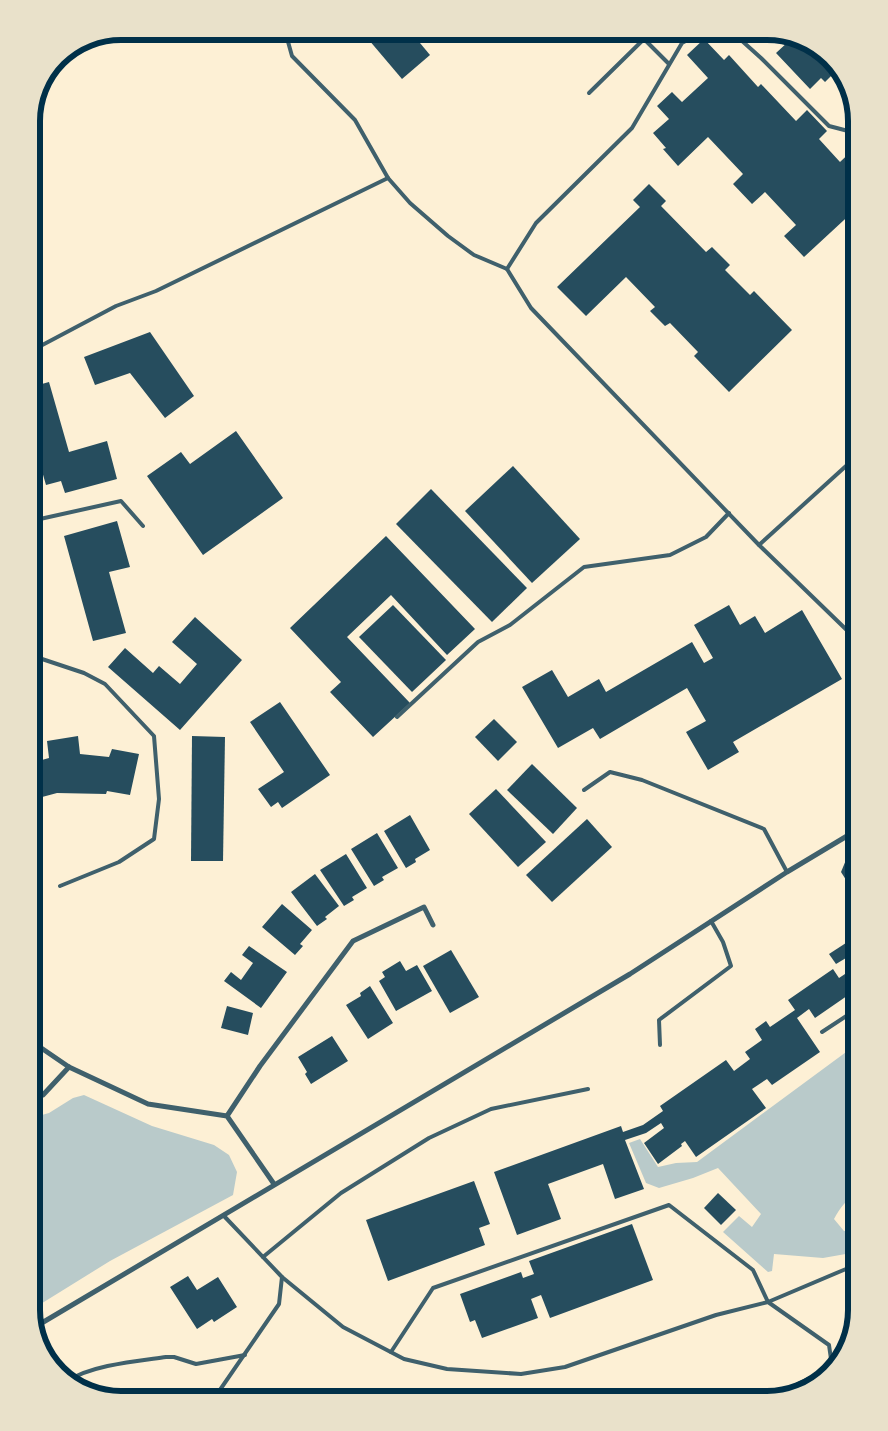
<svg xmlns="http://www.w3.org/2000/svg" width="888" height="1431" font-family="'Source Sans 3',sans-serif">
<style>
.green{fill:#b9caca}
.building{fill:#264d5e}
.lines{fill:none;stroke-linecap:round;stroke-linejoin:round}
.service{stroke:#3f606c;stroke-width:4}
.minor{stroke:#3f606c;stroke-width:5}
.rim{fill:none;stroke:#003049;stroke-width:6}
</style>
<rect width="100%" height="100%" fill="#fdf0d5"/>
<g class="green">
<path d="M 857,1044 L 857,1192 C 846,1200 840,1208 834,1219 L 844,1231 L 857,1231 L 857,1252 L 823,1258 L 774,1254 L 772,1271 L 768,1272 L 723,1232 L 739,1216 L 752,1227 L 761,1214 L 718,1168 L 693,1178 L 659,1188 L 646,1183 L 629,1143 L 640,1139 L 658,1167 L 676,1163 L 697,1162 Z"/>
<polygon points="84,1095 152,1126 214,1145 229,1155 237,1172 233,1195 110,1261 31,1310 31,1118 49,1113 73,1098"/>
</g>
<g class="building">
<polygon points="365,31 410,31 430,55 402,79 363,33"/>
<polygon points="745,31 768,31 756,43"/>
<polygon points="783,35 817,47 837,70 825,82 821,78 810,89 776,53 789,41"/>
<polygon points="704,39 724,60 729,55 758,87 761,84 796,121 807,110 827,131 819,139 840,162 857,146 857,208 804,257 784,236 796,225 765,192 752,204 733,184 743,174 708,137 678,166 663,149 666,148 653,133 669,119 657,106 672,92 682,102 708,78 687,55"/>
<polygon points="649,184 666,201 661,206 706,252 712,247 730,265 725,270 750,295 754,291 792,330 729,392 694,356 698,352 670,323 665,326 650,311 655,307 626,277 586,316 557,287 640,207 633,200"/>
<polygon points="150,332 194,396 165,418 130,373 95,385 84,357"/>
<polygon points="49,382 69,452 107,441 117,479 65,493 61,481 46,485 31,433 31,387"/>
<polygon points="236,431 283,498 203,555 147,476 181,452 190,464"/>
<polygon points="513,466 580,539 532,583 465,511"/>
<polygon points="431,489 527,588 492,622 396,524"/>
<polygon points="117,521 130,567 109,572 126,633 93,641 64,536"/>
<polygon points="386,536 475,629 447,655 391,595 347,637 410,703 373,737 330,692 341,682 290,628"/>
<polygon points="393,605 446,660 412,692 359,637"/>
<polygon points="729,605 740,625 755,616 765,633 802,610 842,679 733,742 739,752 708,770 686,732 706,721 687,688 600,739 593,728 558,748 522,687 552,670 568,697 599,679 606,692 692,642 704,663 713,658 694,625"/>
<polygon points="195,617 242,660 180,730 108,667 125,648 153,673 159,666 180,684 197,664 172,642"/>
<polygon points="280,702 330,775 282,808 278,802 271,807 258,789 284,772 250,722"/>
<polygon points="494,719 517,742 498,761 475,737"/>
<polygon points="78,736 80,754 109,757 112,749 139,754 130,795 107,791 106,794 57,793 31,800 31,763 49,758 47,741"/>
<polygon points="192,736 225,737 223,861 191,861"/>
<polygon points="532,764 577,808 553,834 507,790"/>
<polygon points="496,789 546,842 518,867 469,814"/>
<polygon points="410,815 430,850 415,859 416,862 406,868 384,831"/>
<polygon points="587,819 612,847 552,902 526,875"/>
<polygon points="377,833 398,868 382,877 384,880 374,886 351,849"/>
<polygon points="346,854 367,888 352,897 354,900 344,906 320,870"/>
<polygon points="855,854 857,854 857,897 841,872 846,860"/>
<polygon points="315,874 339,906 325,917 327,919 317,926 291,892"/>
<polygon points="282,904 312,930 300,944 303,946 295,955 262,927"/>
<polygon points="849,941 856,952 836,964 829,954"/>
<polygon points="249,946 287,972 261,1008 224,981 231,972 241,980 253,963 242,955"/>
<polygon points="451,950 479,997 450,1013 423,966"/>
<polygon points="400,961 406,971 417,965 432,991 396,1011 379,981 385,977 382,972"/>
<polygon points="857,966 857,989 815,1018 809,1009 797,1018 820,1052 772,1085 767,1079 752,1089 766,1108 696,1157 685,1141 681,1144 682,1146 658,1164 644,1143 664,1128 661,1123 646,1133 625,1140 644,1189 615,1199 603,1164 548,1184 561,1219 517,1235 494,1172 621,1126 623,1132 643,1125 663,1111 660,1106 726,1060 734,1071 750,1059 745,1052 762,1040 755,1029 766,1021 770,1027 795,1010 788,1000 833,969 839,978"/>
<polygon points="370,986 393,1023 368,1039 346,1005 361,996 360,993"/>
<polygon points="227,1006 253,1013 248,1035 221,1028"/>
<polygon points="332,1036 348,1061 311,1084 305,1074 307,1072 298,1057"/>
<polygon points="474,1181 490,1224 479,1228 485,1245 388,1281 366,1220"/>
<polygon points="718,1193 736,1210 721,1225 704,1208"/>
<polygon points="632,1224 653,1280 550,1318 541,1295 531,1299 538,1318 482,1338 475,1320 470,1322 460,1294 521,1272 523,1278 534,1274 529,1261"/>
<polygon points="188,1276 197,1290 218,1277 237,1307 214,1322 212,1319 197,1329 170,1287"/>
</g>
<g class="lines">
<g class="service">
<polyline points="285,31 292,56 355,120 388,178 410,203 448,236 474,255 507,269 531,308 759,545 857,640"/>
<polyline points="731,31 761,58 829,126 852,132 857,127"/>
<polyline points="589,93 644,39 669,64"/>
<polyline points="507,269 536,223 632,128 682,43 703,31"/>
<polyline points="31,351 116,306 156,291 388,178"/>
<polyline points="31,521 121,501 143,526"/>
<polyline points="759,545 857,456"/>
<polyline points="31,646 36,657 84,673 105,684 154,736 159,799 154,839 119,862 60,886"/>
<polyline points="397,717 478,642 510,625 584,567 670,555 706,537 729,513"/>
<polyline points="584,790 610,772 642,780 764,829 787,872"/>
<polyline points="822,1032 857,1009"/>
<polyline points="660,1045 659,1020 731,966 723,942 711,921"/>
<polyline points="263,1257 341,1193 429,1138 491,1109 588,1089"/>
<polyline points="282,1277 343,1327 404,1359 447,1369 521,1374 565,1367 716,1315 768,1302 829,1345 831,1359 820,1373 766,1400"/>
<polyline points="391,1352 433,1288 669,1205 753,1270 768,1302 846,1269 857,1261"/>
<path d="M 68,1381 C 91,1365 138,1361 166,1357 L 174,1357 L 196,1364 L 245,1355"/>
<polyline points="213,1400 279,1304 282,1277 224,1216"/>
</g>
<g class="minor">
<polyline points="31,658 36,657"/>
<polyline points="31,1041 69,1067 148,1104 227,1116 274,1184"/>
<polyline points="31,1097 43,1095 69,1067"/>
<polyline points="227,1116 260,1066 353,941 424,907 433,925"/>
<polyline points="35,1327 630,974 787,872 857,830"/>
</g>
</g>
<path d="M0 0H888V1431H0ZM121 40H767A81 81 0 0 1 848 121V1310A81 81 0 0 1 767 1391H121A81 81 0 0 1 40 1310V121A81 81 0 0 1 121 40Z" fill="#e9e1ca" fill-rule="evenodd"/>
<path class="rim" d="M121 40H767A81 81 0 0 1 848 121V1310A81 81 0 0 1 767 1391H121A81 81 0 0 1 40 1310V121A81 81 0 0 1 121 40Z"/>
</svg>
